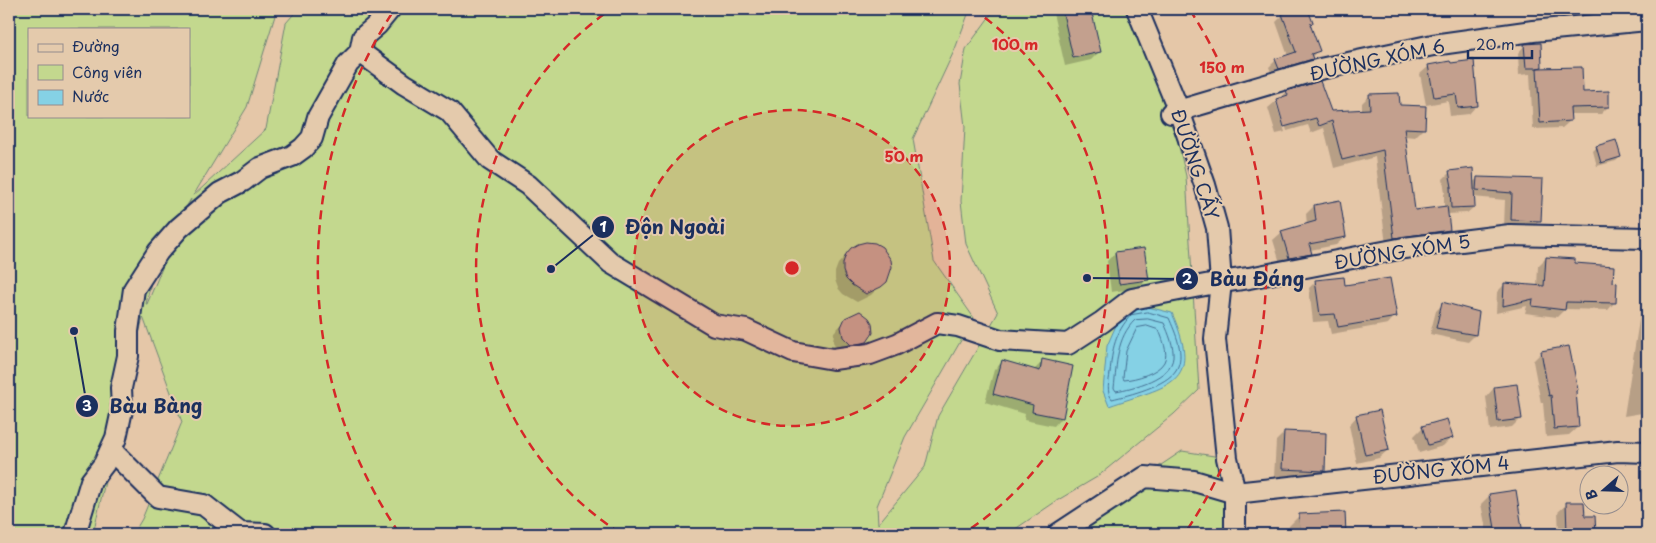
<svg xmlns="http://www.w3.org/2000/svg" width="1656" height="543" font-family="'Playpen Sans',sans-serif">
<style>
.green{fill:#c3d88e;stroke:#6f8476;fill-rule:evenodd}
.water{fill:#85d1e5;stroke:#5b90af}
.shadow{fill:#0003}
.lines{fill:none;stroke-linecap:round;stroke-linejoin:round}
.shore{stroke:#457094;stroke-width:1}
.building{fill:#c3a08e;stroke:#1b2f5e}
.street-casing{stroke:#1b2f5e;stroke-width:24}
.street{stroke:#e4caac;stroke-width:20}
.ring{fill:none;stroke:#d62828;stroke-width:2.5;stroke-dasharray:9 6}
.labels{text-anchor:middle;dominant-baseline:central;stroke-width:4;stroke-linejoin:round;paint-order:stroke}
.street-label{font-size:18px;fill:#1b2f5e;stroke:#e4caac}
.centre{fill:#d62828;stroke:#e4caac;stroke-width:2.5}
.ring-label{font-size:15px;text-anchor:middle;font-weight:bold;fill:#d62828;stroke:#e4caac;stroke-width:4;stroke-linejoin:round;paint-order:stroke}
.leader{fill:none;stroke:#1b2f5e;stroke-width:2}
.callout-dot{fill:#1b2f5e;stroke:#e4caac;stroke-width:2}
.mark-label{font-size:15px;text-anchor:middle;font-weight:bold;fill:#fff}
.callout-label{font-size:19px;text-anchor:middle;font-weight:bold;fill:#1b2f5e;stroke:#e4caac;stroke-width:4;stroke-linejoin:round;paint-order:stroke}
</style>
<rect width="100%" height="100%" fill="#e5c7a8"/>
<filter id="ink" filterUnits="userSpaceOnUse"><feTurbulence type="fractalNoise" baseFrequency=".02" numOctaves="2"/><feDisplacementMap in="SourceGraphic" scale="10" xChannelSelector="R" yChannelSelector="G"/><feConvolveMatrix kernelMatrix="1 2 1 2 8 2 1 2 1" color-interpolation-filters="sRGB"/></filter>
<g filter="url(#ink)">
<g class="green">
<path d="M 9,9 L 277,9 L 247,107 L 193,196 L 266,129 L 286,23 L 298,9 L 970,9 L 955,49 L 913,139 L 934,261 L 974,318 L 905,437 L 877,506 L 878,524 L 925,467 L 938,416 L 998,313 L 966,244 L 961,201 L 965,127 L 960,84 L 966,49 L 995,9 L 1136,9 L 1158,59 L 1186,176 L 1199,390 L 1174,414 L 1097,477 L 1058,500 L 1008,534 L 883,534 L 878,526 L 878,534 L 133,534 L 142,519 L 182,422 L 143,317 L 93,534 L 9,534 ZM 29,29 L 189,29 L 189,116 L 29,116 ZM 191,199 L 147,304 L 146,304 L 158,252 Z"/>
<polygon points="1182,451 1227,458 1235,534 1058,534"/>
</g>
<path class="water" d="M 1148,307 L 1172,313 C 1204,386 1168,385 1109,406 L 1103,391 L 1107,346 L 1118,321 L 1129,309 Z"/>
<g class="shadow">
<polygon points="1057,9 1089,9 1099,52 1091,60 1065,66 1053,13"/>
<polygon points="1301,9 1307,9 1312,23 1309,25 1318,50 1304,66 1272,75 1269,67 1276,60 1288,56 1276,22 1283,15"/>
<polygon points="1525,45 1541,67 1539,69 1608,107 1601,114 1569,114 1570,121 1562,128 1533,129 1530,74 1519,75 1518,53"/>
<polygon points="1429,66 1477,105 1469,114 1450,116 1448,101 1426,105 1420,74"/>
<polygon points="1287,92 1330,112 1362,110 1362,103 1370,95 1398,107 1423,129 1415,137 1404,136 1413,211 1444,207 1444,194 1445,193 1443,179 1450,172 1472,183 1478,178 1541,180 1540,220 1533,228 1504,227 1505,200 1473,197 1474,207 1467,213 1447,214 1449,230 1441,238 1386,245 1375,157 1334,168 1324,128 1311,133 1308,125 1287,131 1279,103 1276,103 1285,132 1276,134 1268,108"/>
<polygon points="1597,147 1620,157 1616,161 1597,166 1593,151"/>
<polygon points="1314,206 1345,237 1336,245 1310,250 1311,253 1303,262 1281,266 1273,240 1282,232 1307,225 1306,214"/>
<polygon points="852,249 885,281 871,295 857,302 843,294 838,288 835,280 835,272 838,264"/>
<polygon points="1115,253 1147,279 1139,288 1111,292 1107,261"/>
<polygon points="1546,258 1574,264 1611,284 1615,302 1608,310 1565,309 1557,317 1525,313 1527,306 1496,313 1497,292 1505,284 1537,287 1538,266"/>
<polygon points="1647,269 1647,378 1646,378 1647,408 1642,413 1624,416"/>
<polygon points="1316,281 1344,287 1395,316 1388,324 1331,334 1328,321 1313,322 1309,288"/>
<polygon points="1443,304 1475,335 1468,342 1430,334 1436,311"/>
<polygon points="850,316 870,338 857,350 838,350 833,342 834,332"/>
<polygon points="1541,353 1575,392 1578,427 1569,435 1546,437 1543,403 1541,403 1533,361"/>
<polygon points="1043,361 1062,417 1054,426 1024,420 1025,414 985,402 994,370 1002,362 1034,370"/>
<polygon points="1494,388 1520,419 1512,427 1490,430 1486,397"/>
<polygon points="1357,416 1388,450 1379,458 1357,463 1349,425"/>
<polygon points="1423,427 1451,438 1443,446 1419,453 1414,436"/>
<polygon points="1284,433 1323,470 1315,479 1274,477 1276,441"/>
<polygon points="1515,491 1522,534 1487,534 1481,504 1490,495"/>
<polygon points="1567,504 1584,518 1594,517 1595,534 1559,534 1558,512"/>
<polygon points="1344,513 1345,534 1290,534 1289,526 1299,516"/>
</g>
<g class="lines">
<g class="shore">
<path d="M 1148,312 L 1169,318 C 1175,332 1186,355 1176,370 C 1166,386 1129,395 1112,399 C 1106,391 1109,382 1110,373 C 1112,349 1115,333 1131,315 Z"/>
<path d="M 1148,319 L 1164,323 C 1169,334 1174,346 1173,357 C 1172,378 1133,388 1116,391 L 1114,388 C 1117,364 1116,338 1135,320 Z"/>
<path d="M 1147,326 L 1159,330 C 1162,338 1169,353 1164,362 C 1158,373 1136,379 1124,380 L 1123,378 L 1126,351 L 1137,328 Z"/>
</g>
</g>
<g class="building">
<polygon points="1062,9 1091,9 1101,52 1073,58"/>
<polygon points="1297,9 1308,9 1313,23 1310,24 1320,51 1311,54 1313,59 1279,69 1275,59 1296,52 1282,14"/>
<polygon points="1541,43 1542,67 1537,68 1582,67 1583,92 1609,91 1609,107 1570,108 1571,121 1540,123 1537,68 1526,68 1524,44"/>
<polygon points="1474,60 1478,106 1458,108 1456,94 1434,97 1428,65 1450,61 1451,63"/>
<polygon points="1320,81 1331,111 1370,109 1369,94 1399,93 1400,105 1426,106 1425,129 1404,128 1415,210 1447,206 1450,230 1394,238 1383,150 1342,160 1332,121 1319,126 1316,118 1284,127 1276,99 1288,95 1286,91"/>
<polygon points="1616,140 1621,157 1601,163 1596,146"/>
<polygon points="1473,168 1475,207 1451,208 1450,187 1452,187 1449,171"/>
<polygon points="1477,177 1543,179 1541,221 1511,220 1512,193 1476,190"/>
<polygon points="1340,200 1346,237 1309,244 1312,254 1289,258 1281,231 1316,221 1314,205"/>
<polygon points="866,242 875,243 882,247 891,260 892,267 887,282 881,287 866,294 852,285 846,279 843,271 843,263 846,254 851,248 858,244"/>
<polygon points="1144,248 1149,280 1119,284 1115,252"/>
<polygon points="1546,257 1575,259 1575,263 1614,266 1613,282 1617,283 1616,303 1566,302 1565,310 1532,306 1533,299 1503,306 1504,283 1544,286"/>
<polygon points="1344,277 1345,285 1390,278 1397,317 1338,327 1335,314 1320,315 1315,280"/>
<polygon points="1442,302 1479,312 1476,335 1436,328"/>
<polygon points="860,311 869,318 872,323 873,333 867,342 851,345 843,337 841,327 845,318"/>
<polygon points="1569,346 1578,390 1576,391 1579,427 1554,429 1551,395 1549,396 1541,351"/>
<polygon points="1042,359 1073,366 1063,418 1032,412 1033,405 993,394 1002,360 1040,371"/>
<polygon points="1517,384 1522,419 1498,422 1494,387"/>
<polygon points="1380,410 1389,450 1365,455 1356,415"/>
<polygon points="1447,419 1453,438 1428,445 1422,426"/>
<polygon points="1284,431 1326,433 1325,471 1282,469"/>
<polygon points="1516,490 1523,534 1496,534 1489,494"/>
<polygon points="1566,502 1584,502 1585,516 1595,516 1596,534 1567,534"/>
<polygon points="1345,512 1346,534 1300,534 1299,514"/>
</g>
<g class="lines">
<defs>
<g id="street">
<polyline points="1137,9 1179,111 1205,185 1217,228 1221,282 1215,339 1227,458 1235,493 1235,534"/>
<polyline points="360,52 404,84 449,111 490,160 528,185 611,263 714,325 746,330 793,352 833,359 870,354 897,344 937,323 958,326 1000,340 1068,344 1102,322 1132,299 1221,282 1249,278 1404,248 1510,235 1647,238"/>
<polyline points="1171,113 1320,69 1433,45 1533,31 1647,20"/>
<polyline points="111,450 158,497 204,505 240,533 265,534"/>
<polyline points="75,534 91,481 104,464 116,438 122,410 121,388 128,356 128,331 134,289 158,252 179,228 220,193 243,181 260,168 292,156 303,148 312,138 318,117 348,64 360,52 363,37 377,25 390,9"/>
<polyline points="1058,534 1145,477 1194,481 1235,493 1618,451 1647,452"/>
</g>
</defs>
<use href="#street" class="street-casing"/>
<use href="#street" class="street"/>
</g>
</g>
<circle cx="792" cy="268" r="158" fill="#d62828" fill-opacity=".12"/>
<g class="ring">
<circle cx="792" cy="268" r="158"/>
<path d="M620 533A316 316 0 0 1 611 9M973 9A316 316 0 0 1 964 533"/>
<path d="M399 533A474 474 0 0 1 394 10M1190 10A474 474 0 0 1 1185 533"/>
</g>
<g class="labels">
<g class="street-label">
<text transform="translate(1377 59) rotate(-12)">ĐƯỜNG XÓM 6</text>
<text transform="translate(1196 164) rotate(72)">ĐƯỜNG CẤY</text>
<text transform="translate(1402 251) rotate(-9)">ĐƯỜNG XÓM 5</text>
<text transform="translate(1441 469) rotate(-6)">ĐƯỜNG XÓM 4</text>
</g>
</g>
<circle cx="792" cy="268" r="8" class="centre"/>
<g class="ring-label">
<text x="1015" y="50">100 m</text>
<text x="1222" y="73">150 m</text>
<text x="904" y="162">50 m</text>
</g>
<path class="leader" d="M551 269L603 227M1087 278L1187 279M74 331L87 406"/>
<g class="callout-dot">
<circle cx="551" cy="269" r="5"/>
<circle cx="1087" cy="278" r="5"/>
<circle cx="74" cy="331" r="5"/>
<circle cx="603" cy="227" r="12"/>
<circle cx="1187" cy="279" r="12"/>
<circle cx="87" cy="406" r="12"/>
</g>
<g class="mark-label">
<text x="603" y="232">1</text>
<text x="1187" y="284">2</text>
<text x="87" y="411">3</text>
</g>
<g class="callout-label">
<text x="675" y="234">Độn Ngoài</text>
<text x="1257" y="286">Bàu Đáng</text>
<text x="156" y="413">Bàu Bàng</text>
</g>
<rect width="1656" height="543" fill="none" stroke="#e4caac" stroke-width="30"/>
<rect x="15" y="15" width="1626" height="513" fill="none" stroke="#1b2f5e" stroke-width="2" filter="url(#ink)"/>
<rect x="28" y="28" width="162" height="90" fill="#e4caac" stroke="#948c8d"/>
<rect x="38" y="44" width="25" height="8" fill="#e4caac" stroke="#948c8d"/>
<text x="72" y="52" font-size="15" fill="#1b2f5e">Đường</text>
<rect x="38" y="65" width="25" height="15" fill="#c3d88e" stroke="#948c8d"/>
<text x="72" y="78" font-size="15" fill="#1b2f5e">Công viên</text>
<rect x="38" y="90" width="25" height="15" fill="#85d1e5" stroke="#948c8d"/>
<text x="72" y="102" font-size="15" fill="#1b2f5e">Nước</text>
<g transform="translate(1604 490) rotate(250)"><circle r="24" fill="#e4caac" stroke="#948c8d"/>
<path d="M0-4L9 19L0 12L-9 19Z" fill="#1b2f5e"/>
<text y="-8" font-size="14" font-weight="bold" text-anchor="middle" fill="#1b2f5e">B</text>
</g>
<path d="M1468 50v8h64v-8" fill="none" stroke="#1b2f5e" stroke-width="2.5"/>
<text x="1476" y="50" font-size="15" fill="#1b2f5e" stroke="#e4caac" stroke-width="4" paint-order="stroke">20 m</text>
</svg>
